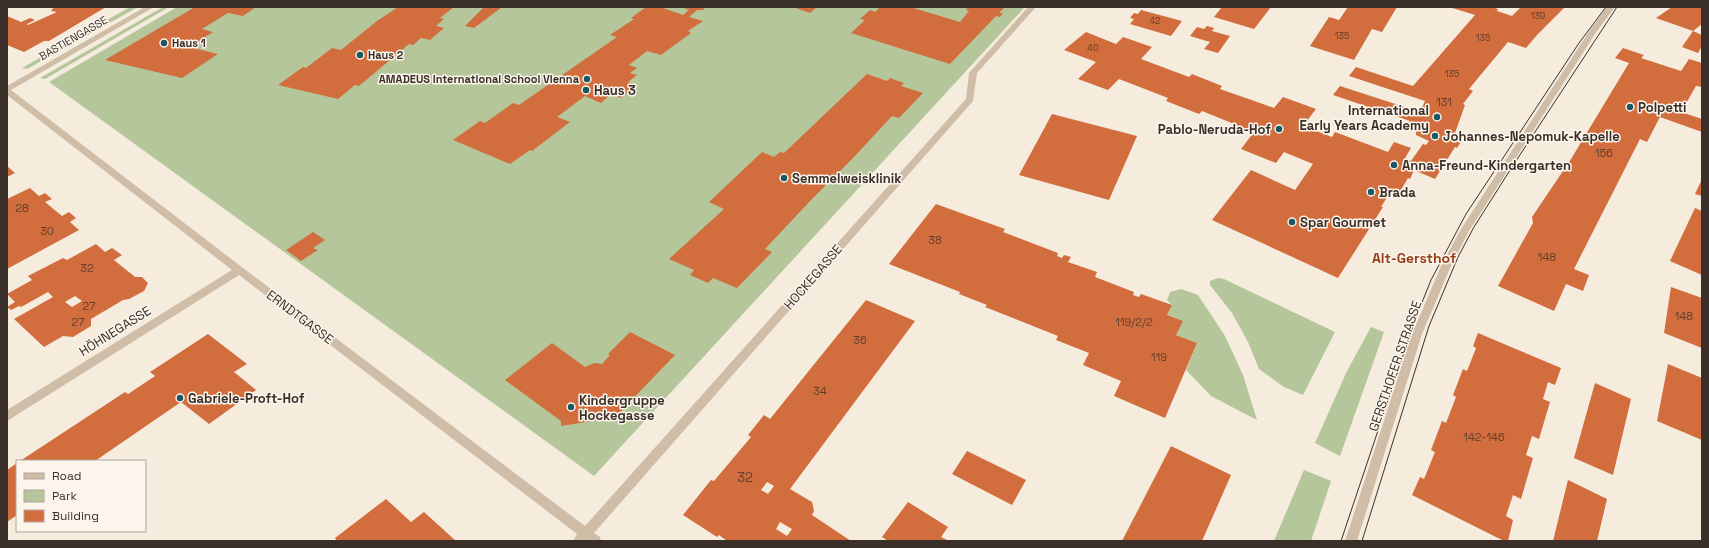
<svg xmlns="http://www.w3.org/2000/svg" width="1709" height="548" font-family="'Space Grotesk',sans-serif">
<style>
.green{fill:#b5c69b}
.building{fill:#d26d3e;fill-rule:evenodd}
.lines{fill:none;stroke-linecap:round;stroke-linejoin:round}
.minor{fill:#cfbda8;fill-rule:evenodd}
.tertiary{fill:#cfbda8;fill-rule:evenodd}
.tram{stroke:#3b3029;stroke-width:1}
.poi-dot{fill:#195862;stroke:#fcf5eb;stroke-width:1.5}
.labels{text-anchor:middle;dominant-baseline:central;stroke-width:3;stroke-linejoin:round;paint-order:stroke}
.far-number-label{font-size:9px;fill:#613f2e}
.far-street-label{font-size:11px;fill:#3b3029;stroke:#fcf5eb}
.far-poi-label{font-size:11px;font-weight:bold;fill:#3b3029;stroke:#fcf5eb;text-anchor:start}
.number-label{font-size:11px;fill:#613f2e}
.poi-label{font-size:13px;font-weight:bold;fill:#3b3029;stroke:#fcf5eb;text-anchor:start}
.street-label{font-size:13px;fill:#3b3029;stroke:#fcf5eb}
.near-number-label{font-size:13px;fill:#613f2e}
.neighbourhood-label{font-size:14px;font-weight:bold;fill:#933f18;stroke:#fcf5eb}
</style>
<rect width="100%" height="100%" fill="#f5ecde"/>
<g class="green">
<polygon points="130,7 138,7 27,69 22,68"/>
<polygon points="163,7 169,7 45,79 40,78"/>
<polygon points="177,7 1025,7 594,476 49,82"/>
<polygon points="1218,278 1224,279 1335,332 1303,395 1284,387 1259,369 1248,342 1232,313 1210,285 1210,281"/>
<polygon points="1181,289 1198,295 1225,336 1243,375 1257,420 1211,396 1186,370 1197,343 1176,335 1182,321 1167,315 1172,305 1167,300 1170,292"/>
<polygon points="1371,327 1384,332 1340,456 1315,443 1347,371"/>
<polygon points="1304,470 1331,481 1311,541 1274,541"/>
</g>
<g class="building">
<polygon points="54,7 106,7 49,41 44,41 24,52 7,45 7,16 21,22 30,18 35,20 27,24 28,25 57,12 51,11"/>
<polygon points="195,7 256,7 243,16 228,13 202,29 213,32 189,47 218,54 182,78 105,60"/>
<polygon points="398,7 454,7 440,18 444,19 436,26 444,28 430,40 421,38 413,45 409,44 359,86 355,85 338,99 278,85 303,67 306,68 332,48 341,50 377,21"/>
<polygon points="484,7 502,7 474,28 465,26"/>
<polygon points="646,7 660,7 683,15 689,10 681,7 703,7 704,10 697,10 689,17 703,21 688,31 691,33 661,55 647,51 629,65 637,68 630,73 637,75 628,82 636,85 621,98 611,94 601,103 585,96 557,117 570,122 532,151 530,150 510,164 453,140 480,121 485,123 513,103 519,105 617,37 610,35 634,19 631,18"/>
<polygon points="793,7 817,7 810,13"/>
<polygon points="880,7 910,7 960,22 969,11 966,10 968,7 1005,7 999,13 1003,13 1000,17 996,16 950,64 851,33 865,20 860,19 870,10 875,12"/>
<polygon points="1222,7 1271,7 1254,29 1214,17"/>
<polygon points="1348,7 1397,7 1382,32 1372,29 1354,60 1310,46 1329,17 1339,20"/>
<polygon points="1449,7 1482,8 1491,7 1498,9 1497,11 1512,16 1521,7 1565,7 1537,35 1526,48 1508,42 1469,89 1473,91 1463,104 1465,105 1454,136 1461,138 1459,141 1461,142 1457,148 1455,147 1435,179 1414,170 1410,179 1408,178 1398,195 1390,192 1381,207 1383,207 1338,278 1212,220 1251,170 1295,190 1313,164 1284,152 1276,163 1241,149 1254,132 1202,111 1199,114 1166,101 1168,98 1119,79 1108,90 1078,79 1096,62 1064,50 1086,32 1116,44 1123,37 1152,47 1141,59 1189,77 1192,74 1222,86 1220,89 1274,108 1283,97 1316,109 1303,126 1332,137 1335,132 1388,152 1394,142 1411,148 1405,158 1411,161 1423,144 1426,145 1429,141 1416,135 1416,131 1406,127 1410,121 1333,95 1340,86 1420,112 1425,101 1349,76 1356,67 1413,86 1475,15"/>
<polygon points="1672,7 1702,7 1702,24 1693,31 1702,35 1702,46 1698,53 1682,47 1693,31 1656,18"/>
<polygon points="1141,10 1182,21 1171,36 1130,24 1134,19 1130,18 1134,13 1138,14"/>
<polygon points="1207,26 1214,28 1212,31 1230,36 1218,53 1204,49 1210,42 1190,36 1197,27 1204,29"/>
<polygon points="1623,48 1644,55 1641,58 1681,71 1689,59 1702,63 1702,87 1696,86 1681,112 1702,119 1702,132 1660,117 1647,142 1640,139 1574,269 1589,275 1583,291 1566,284 1554,311 1498,286 1533,223 1532,217 1571,159 1629,63 1615,58"/>
<polygon points="867,74 887,81 890,78 904,83 901,86 923,93 899,118 892,116 854,157 812,199 765,249 772,252 737,288 713,278 708,283 690,275 694,270 669,259 724,209 709,202 762,152 774,157 780,152 784,153"/>
<polygon points="1052,114 1137,136 1109,200 1019,175"/>
<polygon points="7,166 15,173 7,177"/>
<polygon points="1702,179 1702,196 1695,194"/>
<polygon points="30,188 39,196 45,193 52,199 45,202 62,216 69,212 76,218 70,222 79,230 7,269 7,199"/>
<polygon points="936,204 1005,229 1003,232 1058,253 1057,256 1062,258 1064,255 1071,257 1068,262 1097,272 1095,277 1134,292 1133,295 1139,297 1141,294 1172,305 1167,315 1183,321 1176,335 1197,343 1165,418 1114,396 1121,381 1083,365 1089,353 1056,340 1058,336 985,307 987,305 959,294 960,292 889,264"/>
<polygon points="1695,208 1702,211 1702,275 1670,261"/>
<polygon points="313,232 325,240 313,248 318,250 301,261 286,250"/>
<path d="M 96,244 L 105,252 L 112,248 L 122,255 L 114,260 L 135,277 L 142,277 L 148,283 L 144,291 L 129,299 L 123,300 L 91,319 L 91,326 L 73,337 L 63,336 L 44,347 L 14,319 L 53,297 L 48,292 L 21,307 L 19,306 L 11,310 L 7,307 L 15,302 L 7,294 L 32,280 L 28,276 L 63,258 L 67,260 ZM 75,296 L 82,301 L 72,307 L 65,302 Z"/>
<polygon points="1671,287 1702,298 1702,348 1664,333"/>
<path d="M 866,300 L 915,321 L 790,489 L 812,502 L 814,511 L 812,515 L 851,541 L 727,541 L 719,535 L 717,537 L 683,515 L 711,480 L 714,481 L 751,437 L 748,435 L 764,415 L 770,419 ZM 767,482 L 774,486 L 768,494 L 761,490 ZM 780,522 L 792,529 L 787,536 L 776,529 Z"/>
<polygon points="630,332 675,355 622,410 623,416 561,426 561,421 505,380 552,343 585,367 594,363 602,364 610,355 608,354"/>
<polygon points="1478,333 1561,368 1555,385 1548,382 1543,399 1550,402 1539,439 1532,436 1526,455 1533,458 1521,499 1513,495 1506,516 1513,520 1508,541 1504,541 1412,495 1420,477 1424,479 1435,452 1431,450 1442,421 1446,423 1456,397 1453,395 1463,369 1467,371 1476,348 1473,346"/>
<polygon points="208,334 247,364 234,372 256,390 209,424 181,402 95,461 20,461 125,392 128,394 155,376 150,372"/>
<polygon points="1668,364 1702,378 1702,440 1657,421"/>
<polygon points="1595,383 1631,399 1613,475 1574,458"/>
<polygon points="1171,446 1231,475 1202,541 1122,541"/>
<polygon points="967,451 1026,480 1012,505 952,474"/>
<polygon points="17,463 17,515 7,522 7,470"/>
<polygon points="1568,480 1607,499 1597,541 1553,541"/>
<polygon points="386,499 411,522 424,512 456,541 337,541 335,538"/>
<polygon points="908,502 948,527 941,537 949,541 888,541 882,537"/>
</g>
<g class="lines">
<polygon class="minor" points="145,7 154,7 11,90 243,268 585,526 966,99 969,73 1028,7 1036,7 977,73 973,101 594,533 600,537 601,541 573,541 577,534 239,275 7,421 7,410 232,270 7,95 7,86"/>
<polygon class="tertiary" points="1607,7 1615,7 1595,34 1469,231 1451,266 1422,334 1357,541 1345,541 1412,334 1441,266 1461,229 1588,33"/>
<g class="tram">
<polyline points="1341,541 1415,320 1431,280 1466,214 1579,43 1606,7"/>
<polyline points="1362,541 1429,326 1458,257 1474,227 1512,167 1617,7"/>
</g>
</g>
<g class="poi-dot">
<circle cx="164" cy="43" r="4"/>
<circle cx="360" cy="55" r="4"/>
<circle cx="587" cy="79" r="4"/>
<circle cx="586" cy="90" r="4"/>
<circle cx="1630" cy="107" r="4"/>
<circle cx="1437" cy="117" r="4"/>
<circle cx="1279" cy="129" r="4"/>
<circle cx="1435" cy="136" r="4"/>
<circle cx="1394" cy="165" r="4"/>
<circle cx="784" cy="178" r="4"/>
<circle cx="1371" cy="192" r="4"/>
<circle cx="1292" cy="222" r="4"/>
<circle cx="180" cy="398" r="4"/>
<circle cx="571" cy="407" r="4"/>
</g>
<g class="labels">
<g class="far-number-label">
<text x="1538" y="16">139</text>
<text x="1155" y="21">42</text>
<text x="1342" y="36">135</text>
<text x="1483" y="38">135</text>
<text x="1093" y="48">40</text>
<text x="1452" y="74">135</text>
</g>
<g class="far-street-label">
<text transform="translate(73 38) rotate(-30)">BASTIENGASSE</text>
</g>
<g class="far-poi-label">
<text x="172" y="43">Haus 1</text>
<text x="368" y="55">Haus 2</text>
<text x="579" y="79" text-anchor="end">AMADEUS International School Vienna</text>
</g>
<g class="number-label">
<text x="1444" y="102">131</text>
<text x="1604" y="153">156</text>
<text x="22" y="208">28</text>
<text x="47" y="231">30</text>
<text x="935" y="240">38</text>
<text x="1547" y="257">148</text>
<text x="87" y="268">32</text>
<text x="89" y="306">27</text>
<text x="1684" y="316">148</text>
<text x="78" y="322">27</text>
<text x="1134" y="322">119/2/2</text>
<text x="860" y="340">36</text>
<text x="1159" y="357">119</text>
<text x="820" y="391">34</text>
<text x="1484" y="437">142-146</text>
</g>
<g class="poi-label">
<text x="594" y="90">Haus 3</text>
<text x="1638" y="107">Polpetti</text>
<text x="1429" y="110" text-anchor="end">International<tspan x="1429" dy="15">Early Years Academy</tspan></text>
<text x="1271" y="129" text-anchor="end">Pablo-Neruda-Hof</text>
<text x="1443" y="136">Johannes-Nepomuk-Kapelle</text>
<text x="1402" y="165">Anna-Freund-Kindergarten</text>
<text x="792" y="178">Semmelweisklinik</text>
<text x="1379" y="192">Brada</text>
<text x="1300" y="222">Spar Gourmet</text>
<text x="188" y="398">Gabriele-Proft-Hof</text>
<text x="579" y="400">Kindergruppe<tspan x="579" dy="15">Hockegasse</tspan></text>
</g>
<g class="street-label">
<text transform="translate(813 277) rotate(-49)">HOCKEGASSE</text>
<text transform="translate(300 317) rotate(37)">ERNDTGASSE</text>
<text transform="translate(115 331) rotate(-32)">HÖHNEGASSE</text>
<text transform="translate(1395 366) rotate(-71)">GERSTHOFER STRASSE</text>
</g>
<g class="near-number-label">
<text x="745" y="477">32</text>
</g>
<g class="neighbourhood-label">
<text x="1414" y="258">Alt-Gersthof</text>
</g>
</g>
<rect width="1709" height="548" fill="none" stroke="#3b3029" stroke-width="16"/>
<rect x="16" y="460" width="130" height="72" fill="#fcf5eb" stroke="#afa69d"/>
<rect x="24" y="473" width="20" height="6" fill="#cfbda8" stroke="#afa69d"/>
<text x="52" y="480" font-size="12" fill="#3b3029">Road</text>
<rect x="24" y="490" width="20" height="12" fill="#b5c69b" stroke="#afa69d"/>
<text x="52" y="500" font-size="12" fill="#3b3029">Park</text>
<rect x="24" y="510" width="20" height="12" fill="#d26d3e" stroke="#afa69d"/>
<text x="52" y="520" font-size="12" fill="#3b3029">Building</text>
</svg>
